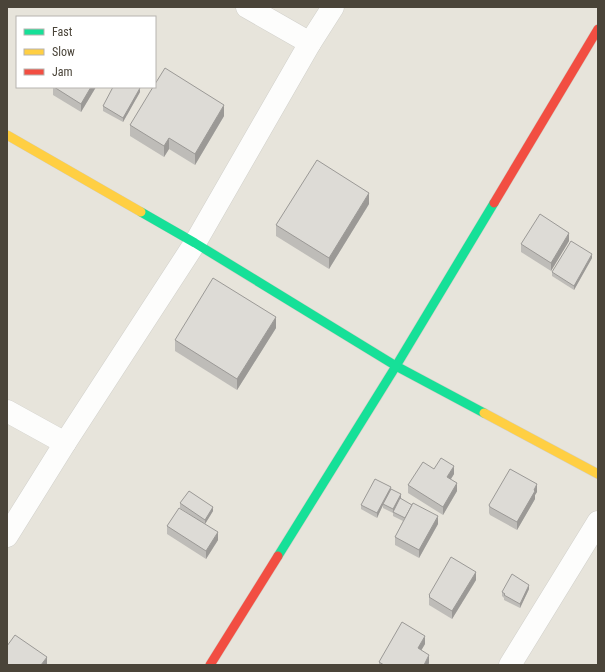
<svg xmlns="http://www.w3.org/2000/svg" width="605" height="672" font-family="'Roboto Condensed',sans-serif">
<style>
.residential{fill:#e7e4db;fill-rule:evenodd}
.lines{fill:none;stroke-linecap:round;stroke-linejoin:round}
.street-casing{stroke:#d1d0cb;stroke-width:23}
.fast-casing{stroke:#d2cfc5;stroke-width:10}
.slow-casing{stroke:#d2cfc5;stroke-width:10}
.jam-casing{stroke:#d2cfc5;stroke-width:10}
.street{stroke:#fdfdfc;stroke-width:22}
.fast{stroke:#16e098;stroke-width:9}
.slow{stroke:#ffcf43;stroke-width:9}
.jam{stroke:#f24e42;stroke-width:9}
.wall{fill:#bebcb8}
.shaded-wall{fill:#9b9996}
.building{fill:#dddbd6;stroke:#9b9996}
</style>
<rect width="100%" height="100%" fill="#f3f2ee"/>
<path class="residential" d="M 7,7 L 598,7 L 598,665 L 7,665 ZM 17,17 L 155,17 L 155,87 L 17,87 Z"/>
<g class="lines">
<defs>
<g id="street">
<polyline points="247,7 310,43"/>
<polyline points="7,411 65,443"/>
<polyline points="7,536 65,443 195,243 310,43 333,7"/>
<polyline points="510,665 598,522"/>
</g>
<g id="fast">
<polyline points="141,212 195,243 396,366 484,413"/>
<polyline points="278,556 396,366 494,203"/>
</g>
<g id="slow">
<polyline points="7,135 141,212"/>
<polyline points="484,413 598,474"/>
</g>
<g id="jam">
<polyline points="494,203 598,29"/>
<polyline points="210,665 278,556"/>
</g>
</defs>
<use href="#street" class="street-casing"/>
<use href="#fast" class="fast-casing"/>
<use href="#slow" class="slow-casing"/>
<use href="#jam" class="jam-casing"/>
<use href="#street" class="street"/>
<use href="#fast" class="fast"/>
<use href="#slow" class="slow"/>
<use href="#jam" class="jam"/>
</g>
<g class="wall">
<polygon points="53,87 96,87 81,112 53,95"/>
<polygon points="140,92 123,122 103,111 103,106"/>
<polygon points="224,116 195,165 169,149 164,157 130,136 130,125"/>
<polygon points="369,204 329,269 276,236 276,225"/>
<polygon points="569,241 551,271 521,252 521,244"/>
<polygon points="592,258 574,290 552,276 552,272"/>
<polygon points="276,328 237,390 175,351 175,340"/>
<polygon points="434,469 454,474 451,479 457,491 443,515 408,493 408,485"/>
<polygon points="391,490 401,499 438,524 419,558 395,545 395,537 403,521 393,516 393,513 383,508 383,505 377,518 361,509 361,505"/>
<polygon points="537,492 535,495 535,499 517,530 490,515 489,513 489,505"/>
<polygon points="180,503 213,511 205,524 218,540 206,559 167,534 167,526 197,519 180,508"/>
<polygon points="476,580 452,619 429,605 429,595"/>
<polygon points="529,589 520,608 504,600 504,598 502,596 502,592"/>
<polygon points="425,644 421,650 429,663 428,665 379,665 379,662"/>
</g>
<g class="shaded-wall">
<polygon points="91,87 96,87 81,112 81,104"/>
<polygon points="140,88 140,92 123,122 123,118"/>
<polygon points="224,105 224,116 195,165 195,154"/>
<polygon points="169,138 169,149 164,157 164,146"/>
<polygon points="369,193 369,204 329,269 329,258"/>
<polygon points="569,233 569,241 551,271 551,263"/>
<polygon points="592,254 592,258 574,290 574,286"/>
<polygon points="276,317 276,328 237,390 237,379"/>
<polygon points="454,466 454,474 447,485 447,477"/>
<polygon points="457,483 457,491 443,515 443,507"/>
<polygon points="537,484 537,492 535,495 535,499 517,530 517,522"/>
<polygon points="391,487 391,492 383,504 383,505 377,518 377,513"/>
<polygon points="401,494 401,499 393,512 393,514 393,509"/>
<polygon points="213,507 213,511 205,524 205,520"/>
<polygon points="438,516 438,524 419,558 419,550"/>
<polygon points="218,532 218,540 206,559 206,551"/>
<polygon points="476,572 476,580 452,619 452,611"/>
<polygon points="529,585 529,589 520,608 520,604"/>
<polygon points="425,636 425,644 418,656 418,648"/>
<polygon points="429,655 429,663 428,665 424,665"/>
<polygon points="47,657 47,665 41,665"/>
</g>
<g class="building">
<polygon points="165,68 224,105 195,154 169,138 164,146 130,125 153,87 155,87 155,84"/>
<polygon points="54,87 91,87 81,104"/>
<polygon points="113,87 138,87 140,88 123,118 103,106"/>
<polygon points="317,160 369,193 329,258 276,225"/>
<polygon points="540,214 569,233 551,263 521,244"/>
<polygon points="571,241 592,254 574,286 552,272"/>
<polygon points="213,278 276,317 237,379 175,340"/>
<polygon points="441,458 454,466 447,477 457,483 443,507 408,485 423,462 434,469"/>
<polygon points="510,469 537,484 534,490 535,491 517,522 490,507 489,505"/>
<polygon points="375,479 391,487 377,513 361,505"/>
<polygon points="391,489 401,494 393,509 383,504"/>
<polygon points="189,491 213,507 205,520 180,503"/>
<polygon points="400,498 412,505 405,518 393,512"/>
<polygon points="413,503 438,516 419,550 395,537"/>
<polygon points="179,508 218,532 206,551 167,526"/>
<polygon points="451,557 476,572 452,611 429,597 430,596 429,595"/>
<polygon points="512,574 529,585 520,604 504,595 505,594 502,592"/>
<polygon points="402,622 425,636 418,648 429,655 424,665 384,665 379,662"/>
<polygon points="15,635 47,657 41,665 7,665 7,646"/>
</g>
<rect width="605" height="672" fill="none" stroke="#4a4439" stroke-width="16"/>
<rect x="16" y="16" width="140" height="72" fill="#ffffff" stroke="#b7b4b0"/>
<rect x="24" y="29" width="20" height="6" fill="#16e098" stroke="#b7b4b0"/>
<text x="52" y="36" font-size="12" fill="#4a4439">Fast</text>
<rect x="24" y="49" width="20" height="6" fill="#ffcf43" stroke="#b7b4b0"/>
<text x="52" y="56" font-size="12" fill="#4a4439">Slow</text>
<rect x="24" y="69" width="20" height="6" fill="#f24e42" stroke="#b7b4b0"/>
<text x="52" y="76" font-size="12" fill="#4a4439">Jam</text>
</svg>
